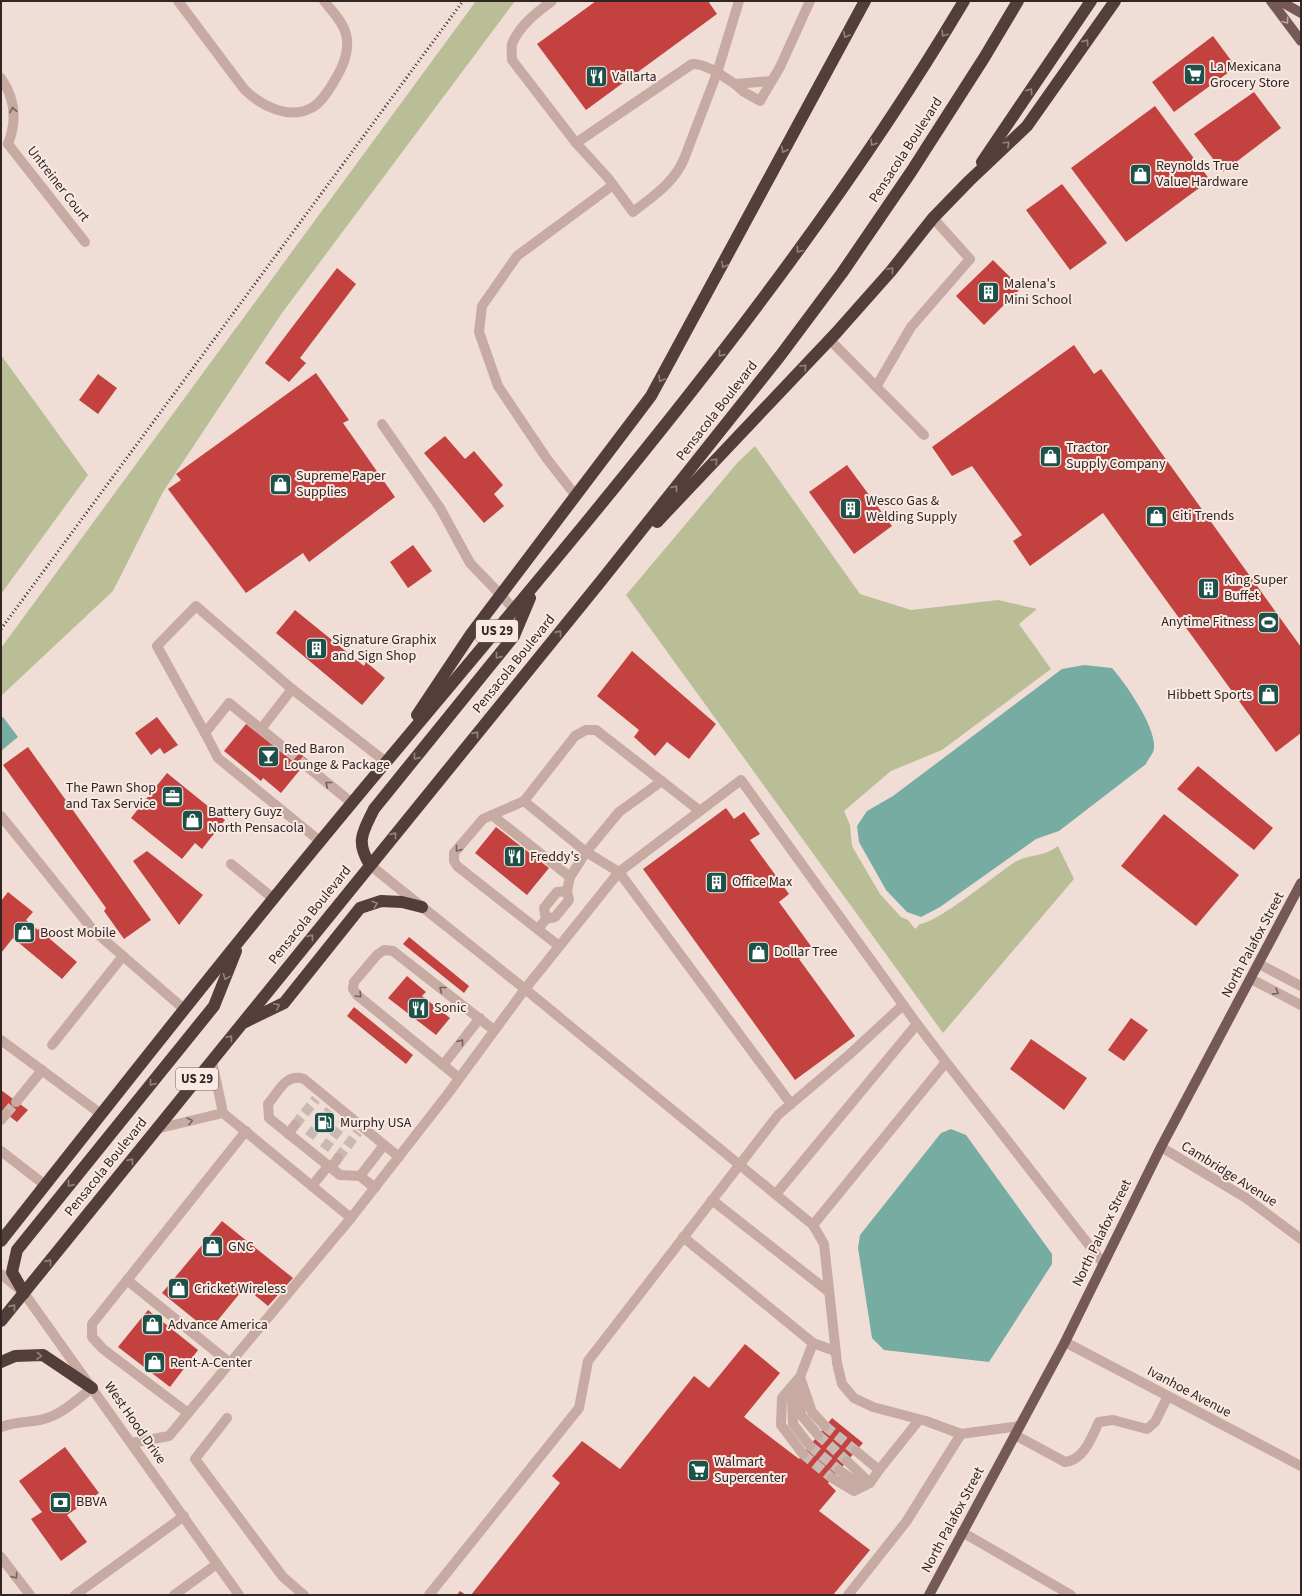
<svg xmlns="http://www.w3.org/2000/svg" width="1302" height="1596" font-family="'Source Sans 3',sans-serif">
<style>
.green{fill:#babe97}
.water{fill:#76aca2}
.building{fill:#c34240}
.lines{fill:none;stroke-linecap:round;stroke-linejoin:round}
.minor-tunnel{stroke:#cab9b3;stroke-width:10;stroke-dasharray:10 5;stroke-linecap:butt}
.minor{stroke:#c7aba3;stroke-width:10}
.major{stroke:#745956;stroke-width:10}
.highway{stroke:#533e3c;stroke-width:12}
.rail{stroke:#322625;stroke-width:3;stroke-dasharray:1 3;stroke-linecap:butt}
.oneway{stroke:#bda8a3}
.oneway2{stroke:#95827e}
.oneway3{stroke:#75625e}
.labels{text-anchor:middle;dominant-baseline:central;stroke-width:4;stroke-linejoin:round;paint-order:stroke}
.shield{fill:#f8e9e2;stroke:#6d605e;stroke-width:1}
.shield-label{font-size:13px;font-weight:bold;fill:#322625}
.poi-label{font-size:14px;fill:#322625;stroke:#f8e9e2;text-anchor:start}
.street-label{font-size:14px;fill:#322625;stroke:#f8e9e2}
</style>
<rect width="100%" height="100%" fill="#f0ded6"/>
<g class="green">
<polygon points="476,1 515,1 282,313 163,492 113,591 1,696 1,648"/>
<polygon points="1,355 88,475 1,594"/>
<path d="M 755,446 L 860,594 L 911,610 L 998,600 L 1037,609 L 1019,624 L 1051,669 L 942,750 L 891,771 L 844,811 L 850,825 L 852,846 L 880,894 L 901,917 L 908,920 L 915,929 L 920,924 C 939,922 995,875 1015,862 C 1029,854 1044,857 1058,846 L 1074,879 L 943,1033 L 626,595 L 738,462 Z"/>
</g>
<g class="water">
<path d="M 1084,665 L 1112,668 C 1126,684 1156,727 1154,748 C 1154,753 1148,759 1146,764 L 1059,831 L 1036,839 L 940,907 L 921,917 L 907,912 L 886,890 L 859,842 L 857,826 L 867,811 L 893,796 L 1062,669 Z"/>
<polygon points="1,717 3,717 18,737 1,751"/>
<polygon points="951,1129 966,1135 1052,1254 1052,1264 989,1362 884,1350 872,1338 858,1248 860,1235 941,1133"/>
</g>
<g class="building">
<polygon points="596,1 708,1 717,14 586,110 537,44"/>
<polygon points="1213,36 1236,67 1174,112 1152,82"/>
<polygon points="1254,92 1281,128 1223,172 1194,134"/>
<polygon points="1155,106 1210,180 1126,242 1071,168"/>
<polygon points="1062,184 1107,243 1070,270 1026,210"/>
<polygon points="993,260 1021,288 984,325 956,296"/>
<polygon points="337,268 356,284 300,358 306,363 289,382 265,363"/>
<polygon points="1074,345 1094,374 1101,369 1301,647 1301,733 1276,752 1103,513 1030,566 1013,541 1022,535 972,466 952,476 932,447"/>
<polygon points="316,373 349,420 343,423 395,497 309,562 303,553 246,593 168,489 181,480 176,474"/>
<polygon points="98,374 117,388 98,414 79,400"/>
<polygon points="445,436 465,459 474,451 503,485 494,494 504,506 484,523 424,453"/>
<polygon points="847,465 892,526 854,554 809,492"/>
<polygon points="413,545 432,571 408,588 390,562"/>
<polygon points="295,610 364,666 366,662 385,678 362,705 276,633"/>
<polygon points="632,651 716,724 689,759 667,742 655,756 634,737 639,730 597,696"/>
<polygon points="157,717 178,745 164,754 160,748 151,755 135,733"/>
<polygon points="246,724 285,755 292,747 308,760 281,793 263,778 261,781 224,751"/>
<polygon points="28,747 151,920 124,939 104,911 106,908 3,765"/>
<polygon points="1198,766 1273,828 1254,850 1177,789"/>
<polygon points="167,773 225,820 202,849 195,843 182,859 131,818"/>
<polygon points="726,808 734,819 744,812 760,834 750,840 789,894 779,902 813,949 799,959 855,1036 795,1080 643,869"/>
<polygon points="1164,814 1239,875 1196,926 1121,866"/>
<polygon points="496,827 549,868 527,895 475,853"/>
<polygon points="147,851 203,895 179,925 133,861"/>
<polygon points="8,892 33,912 26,920 38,930 41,926 53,936 50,939 77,962 62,979 13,938 1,953 1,901"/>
<polygon points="409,937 469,986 464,993 403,944"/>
<polygon points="407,976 426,992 422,996 450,1018 436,1035 388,998"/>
<polygon points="354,1007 413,1055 406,1064 347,1016"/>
<polygon points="1131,1018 1148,1030 1124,1061 1108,1050"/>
<polygon points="1031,1039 1087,1078 1064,1110 1010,1069"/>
<polygon points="1,1090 28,1110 17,1122 1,1110"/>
<polygon points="222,1221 293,1278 268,1306 245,1287 209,1331 162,1293"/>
<polygon points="148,1310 198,1350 170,1387 118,1347"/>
<polygon points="745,1344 780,1373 744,1417 799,1459 832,1418 863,1443 828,1483 836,1491 819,1511 870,1550 833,1595 471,1595 560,1483 552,1476 582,1441 620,1469 694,1376 709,1388"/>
<polygon points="65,1447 99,1493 67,1515 87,1542 61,1561 31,1519 42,1512 19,1481"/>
<polygon points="460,1591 466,1595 457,1595"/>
</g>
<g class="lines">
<g class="minor-tunnel">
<polyline points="288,751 304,764"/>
<polyline points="6,1114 16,1102"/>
<polyline points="295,1125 316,1099"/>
<polyline points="309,1137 330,1110"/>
<polyline points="324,1149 345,1121"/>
<polyline points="338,1158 358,1132"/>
<polyline points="825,1426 856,1451"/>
<polyline points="818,1435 847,1461"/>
<polyline points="810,1446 839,1470"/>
<polyline points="803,1454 832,1478"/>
</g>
<g class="minor">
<path d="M 178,1 L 244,89 C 261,106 290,121 313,107 C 323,101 331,87 336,78 C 344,65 350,50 346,34 C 343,22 332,11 324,1"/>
<path d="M 552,1 C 537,12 519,26 512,44 C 511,49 512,55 512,60 L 576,143"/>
<path d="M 1,78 C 15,98 17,121 8,144"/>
<polyline points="771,81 735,84 744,92 760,101 780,67 810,1"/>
<path d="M 735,84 C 722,76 708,64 692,64 L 576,143 L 608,178 L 633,212 C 653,196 674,183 684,159 L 717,73 L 739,1"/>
<polyline points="8,144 85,242"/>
<polyline points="829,339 924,435"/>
<polyline points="876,387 911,327 970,259 933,218"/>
<polyline points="382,424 440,508 470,563 515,610"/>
<polyline points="576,496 547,459 498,386 479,332 482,306 517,256 613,185"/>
<polyline points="292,689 261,729 229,703 205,733 218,758 321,842"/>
<polyline points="261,729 288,751"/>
<polyline points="205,733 157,646 196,606 292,689 386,762"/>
<polyline points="304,764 352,803"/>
<polyline points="524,801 586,852 619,872 791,1104"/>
<polyline points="492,815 570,877"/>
<polyline points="1,816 93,930 184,1009"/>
<polyline points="231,864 274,899"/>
<polyline points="546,919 544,908 557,892 567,891"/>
<polyline points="538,929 546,919 555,917 569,900 567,891 570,877 586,852 619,812 662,781"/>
<polyline points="559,946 457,866 454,861 454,853 483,819 524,801 575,736 586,730 596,730 700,811"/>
<polyline points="1259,964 1301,986"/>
<polyline points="1251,979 1301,1005"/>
<polyline points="1,1040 101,1114"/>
<polyline points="52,1045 123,956"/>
<polyline points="212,1061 223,1113 351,1218"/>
<polyline points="946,1062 1103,1263"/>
<polyline points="443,1065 480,1018"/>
<polyline points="459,1078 357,995 353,989 354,982 377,955 384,950 393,951 494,1030"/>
<polyline points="16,1102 42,1070"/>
<polyline points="1,1120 6,1114"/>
<polyline points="156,1129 223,1113"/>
<polyline points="288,1134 295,1125"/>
<polyline points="1161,1147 1246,1198 1301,1239"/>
<polyline points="1,1151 45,1185"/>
<polyline points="331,1168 338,1158"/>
<polyline points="360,1176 384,1145"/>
<polyline points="312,1186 328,1166"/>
<path d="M 375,1188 L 360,1176 L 340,1175 L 269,1118 L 268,1104 C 279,1091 286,1073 304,1079 L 399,1157"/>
<polyline points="776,1194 917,1024"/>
<polyline points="712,1200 829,1292"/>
<polyline points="813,1225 824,1244 837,1363 842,1384 854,1398 873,1407 926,1421 961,1434 1020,1426"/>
<polyline points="683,1237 813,1343 835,1351"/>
<polyline points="1,1274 24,1293 239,1595"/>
<polyline points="127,1280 230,1363"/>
<polyline points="1065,1342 1301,1466"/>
<polyline points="813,1343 800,1377 812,1412 825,1426"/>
<polyline points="798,1379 782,1398 781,1425 803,1454"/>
<polyline points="188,1413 103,1349 92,1337 92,1324 246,1131"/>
<polyline points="227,1418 195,1459 283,1577 304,1595"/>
<path d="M 1,1427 C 17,1421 25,1423 40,1420 C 61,1416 76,1400 92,1388"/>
<path d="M 1015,1435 L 1065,1462 C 1084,1460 1091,1438 1099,1422 L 1113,1420 L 1147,1429 L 1155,1422 L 1168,1396"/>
<path d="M 132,1443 L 169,1436 L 351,1218 L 447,1095 L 525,989 L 619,872 L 741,780 L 917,1024 L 946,1062 L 813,1225 L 564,1021 C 500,968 434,917 370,865"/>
<polyline points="810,1446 793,1424 792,1399 800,1377 801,1415 818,1435"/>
<polyline points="847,1461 870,1483 879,1470 856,1451"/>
<polyline points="879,1470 919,1420"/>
<polyline points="832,1478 854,1491 870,1483 856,1482 839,1470"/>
<polyline points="962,1532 1071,1595"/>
<polyline points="1,1557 30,1595"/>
<polyline points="75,1595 184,1516"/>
<polyline points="174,1595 217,1564"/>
<polyline points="429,1595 579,1408 588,1361 778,1115 850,1054 903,1005"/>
<polyline points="848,1595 906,1522 961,1434"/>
</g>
<g class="major">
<polyline points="1271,1 1301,41"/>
<polyline points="1280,1 1301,13"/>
<polyline points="929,1595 1065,1342 1161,1147 1301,883"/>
</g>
<g class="highway">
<polyline points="982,162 1091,1"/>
<polyline points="657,522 836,333 891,271 933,218 969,181 1027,126 1115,1"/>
<polyline points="417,715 471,634 651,396 865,1"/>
<path d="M 370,865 C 355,841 363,832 374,809 L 514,636 L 530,598"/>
<polyline points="245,1022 284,1003 360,908 381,901 402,902 422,907"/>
<path d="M 1,1241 C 128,1080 255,918 387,761 C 591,517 801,275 964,1"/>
<polyline points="24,1293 12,1272 17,1250 214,1006 236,951"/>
<polyline points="1,1321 601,581 780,356 842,273 911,172 984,58 1018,1"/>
<polyline points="1,1362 15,1356 43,1355 92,1388"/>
</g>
<polyline class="rail" points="1,629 463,1"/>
</g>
<defs><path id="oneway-chevron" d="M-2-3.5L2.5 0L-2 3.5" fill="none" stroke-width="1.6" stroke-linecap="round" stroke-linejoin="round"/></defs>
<use class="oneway" href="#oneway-chevron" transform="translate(1286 21) rotate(53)"/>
<g class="oneway2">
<use href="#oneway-chevron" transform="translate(944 34) rotate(123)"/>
<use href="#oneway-chevron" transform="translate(846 35) rotate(119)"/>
<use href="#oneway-chevron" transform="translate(1086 42) rotate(-55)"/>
<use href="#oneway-chevron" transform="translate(1030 91) rotate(-55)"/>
<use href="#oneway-chevron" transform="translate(873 143) rotate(124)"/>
<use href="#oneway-chevron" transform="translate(1007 144) rotate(-43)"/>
<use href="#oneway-chevron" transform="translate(784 150) rotate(117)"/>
<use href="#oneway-chevron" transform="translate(799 250) rotate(126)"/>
<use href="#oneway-chevron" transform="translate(724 265) rotate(119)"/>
<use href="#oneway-chevron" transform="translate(891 270) rotate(-50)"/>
<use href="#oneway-chevron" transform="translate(721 354) rotate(129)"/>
<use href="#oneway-chevron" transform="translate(804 367) rotate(-47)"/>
<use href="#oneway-chevron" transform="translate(661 379) rotate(119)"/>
<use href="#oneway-chevron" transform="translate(715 461) rotate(-47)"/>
<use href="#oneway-chevron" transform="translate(675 488) rotate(-52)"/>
<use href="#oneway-chevron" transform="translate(559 633) rotate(-51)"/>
<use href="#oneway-chevron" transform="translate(498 656) rotate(129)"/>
<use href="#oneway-chevron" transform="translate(476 734) rotate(-51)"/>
<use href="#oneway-chevron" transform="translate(416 757) rotate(129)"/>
<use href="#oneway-chevron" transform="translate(394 835) rotate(-51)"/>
<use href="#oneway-chevron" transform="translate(375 904) rotate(-19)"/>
<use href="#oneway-chevron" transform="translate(311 937) rotate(-51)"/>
<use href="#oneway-chevron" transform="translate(226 977) rotate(111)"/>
<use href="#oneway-chevron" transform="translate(277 1006) rotate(-26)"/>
<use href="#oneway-chevron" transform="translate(230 1038) rotate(-51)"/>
<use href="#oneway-chevron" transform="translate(152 1083) rotate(129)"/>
<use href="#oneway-chevron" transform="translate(131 1161) rotate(-51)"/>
<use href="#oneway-chevron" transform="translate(70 1184) rotate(129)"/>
<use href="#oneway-chevron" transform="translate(49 1262) rotate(-51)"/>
<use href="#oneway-chevron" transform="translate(13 1307) rotate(-51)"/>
<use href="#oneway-chevron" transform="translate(39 1356) rotate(4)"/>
</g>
<g class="oneway3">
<use href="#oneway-chevron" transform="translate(13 110) rotate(-100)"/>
<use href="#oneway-chevron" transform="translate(328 784) rotate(-141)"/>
<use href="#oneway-chevron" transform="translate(458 849) rotate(127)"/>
<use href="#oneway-chevron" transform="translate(442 989) rotate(-142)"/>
<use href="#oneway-chevron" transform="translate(1276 992) rotate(28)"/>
<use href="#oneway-chevron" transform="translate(359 995) rotate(45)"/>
<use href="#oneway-chevron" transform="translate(461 1042) rotate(-52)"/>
<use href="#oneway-chevron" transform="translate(190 1121) rotate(-14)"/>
<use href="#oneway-chevron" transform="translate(15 1576) rotate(53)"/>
</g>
<defs>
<symbol id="supermarket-square" viewBox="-11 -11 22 22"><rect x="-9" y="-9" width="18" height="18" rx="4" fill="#1c5249" stroke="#f8e9e2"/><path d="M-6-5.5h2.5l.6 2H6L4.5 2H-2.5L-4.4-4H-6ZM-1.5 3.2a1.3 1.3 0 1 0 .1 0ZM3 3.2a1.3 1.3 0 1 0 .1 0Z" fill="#fff"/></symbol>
<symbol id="restaurant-square" viewBox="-11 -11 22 22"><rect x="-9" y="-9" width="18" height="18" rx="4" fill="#1c5249" stroke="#f8e9e2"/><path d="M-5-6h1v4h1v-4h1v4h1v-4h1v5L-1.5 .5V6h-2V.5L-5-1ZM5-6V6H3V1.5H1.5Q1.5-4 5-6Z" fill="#fff"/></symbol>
<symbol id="shop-square" viewBox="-11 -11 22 22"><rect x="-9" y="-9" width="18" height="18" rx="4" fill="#1c5249" stroke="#f8e9e2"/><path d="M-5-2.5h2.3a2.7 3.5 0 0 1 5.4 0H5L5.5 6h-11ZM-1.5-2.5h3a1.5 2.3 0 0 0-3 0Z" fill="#fff"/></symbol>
<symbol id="building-square" viewBox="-11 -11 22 22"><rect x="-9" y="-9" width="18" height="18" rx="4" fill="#1c5249" stroke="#f8e9e2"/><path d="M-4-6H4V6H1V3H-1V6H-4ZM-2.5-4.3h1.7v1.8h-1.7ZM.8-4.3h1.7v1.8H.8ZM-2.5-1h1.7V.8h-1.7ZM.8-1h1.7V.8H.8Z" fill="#fff"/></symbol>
<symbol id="stadium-square" viewBox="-11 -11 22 22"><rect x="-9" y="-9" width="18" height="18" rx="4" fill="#1c5249" stroke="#f8e9e2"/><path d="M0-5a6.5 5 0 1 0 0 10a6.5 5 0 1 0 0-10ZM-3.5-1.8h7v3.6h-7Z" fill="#fff"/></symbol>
<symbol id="bar-square" viewBox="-11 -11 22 22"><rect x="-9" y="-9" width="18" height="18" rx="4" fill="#1c5249" stroke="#f8e9e2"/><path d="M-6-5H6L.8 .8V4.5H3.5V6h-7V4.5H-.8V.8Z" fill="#fff"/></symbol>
<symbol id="office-square" viewBox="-11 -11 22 22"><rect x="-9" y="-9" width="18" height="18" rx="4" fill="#1c5249" stroke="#f8e9e2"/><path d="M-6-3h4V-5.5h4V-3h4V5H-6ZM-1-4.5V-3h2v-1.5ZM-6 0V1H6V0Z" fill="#fff"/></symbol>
<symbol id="fuel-square" viewBox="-11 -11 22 22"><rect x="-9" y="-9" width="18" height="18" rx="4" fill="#1c5249" stroke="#f8e9e2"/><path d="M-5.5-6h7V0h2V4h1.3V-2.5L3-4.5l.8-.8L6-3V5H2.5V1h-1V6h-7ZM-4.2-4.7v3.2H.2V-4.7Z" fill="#fff"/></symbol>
<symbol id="bank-square" viewBox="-11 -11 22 22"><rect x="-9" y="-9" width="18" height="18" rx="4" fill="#1c5249" stroke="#f8e9e2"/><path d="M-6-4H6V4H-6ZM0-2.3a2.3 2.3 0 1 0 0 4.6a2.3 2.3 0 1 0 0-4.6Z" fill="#fff"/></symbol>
</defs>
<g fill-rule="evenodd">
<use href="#supermarket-square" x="1182" y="62" width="25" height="25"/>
<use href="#restaurant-square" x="584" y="64" width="25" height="25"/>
<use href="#shop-square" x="1128" y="162" width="25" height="25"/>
<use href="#building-square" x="976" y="280" width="25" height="25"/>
<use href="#shop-square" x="1038" y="444" width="25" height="25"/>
<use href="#shop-square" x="268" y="472" width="25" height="25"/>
<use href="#building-square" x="838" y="496" width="25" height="25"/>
<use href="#shop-square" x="1144" y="504" width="25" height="25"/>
<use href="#building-square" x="1196" y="576" width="25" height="25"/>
<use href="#stadium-square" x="1256" y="610" width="25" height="25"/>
<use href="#building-square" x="304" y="636" width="25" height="25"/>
<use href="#shop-square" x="1256" y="682" width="25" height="25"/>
<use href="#bar-square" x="256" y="744" width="25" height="25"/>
<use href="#office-square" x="160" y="784" width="25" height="25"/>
<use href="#shop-square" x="180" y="808" width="25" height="25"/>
<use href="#restaurant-square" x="502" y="844" width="25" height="25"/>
<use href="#building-square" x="704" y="870" width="25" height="25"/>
<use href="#shop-square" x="12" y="920" width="25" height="25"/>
<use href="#shop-square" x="746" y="940" width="25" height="25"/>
<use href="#restaurant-square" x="406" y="996" width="25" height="25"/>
<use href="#fuel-square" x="312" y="1110" width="25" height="25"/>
<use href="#shop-square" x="200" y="1234" width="25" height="25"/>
<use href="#shop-square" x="166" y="1276" width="25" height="25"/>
<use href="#shop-square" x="140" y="1312" width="25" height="25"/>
<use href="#shop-square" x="142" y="1350" width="25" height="25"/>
<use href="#supermarket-square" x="686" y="1458" width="25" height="25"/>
<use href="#bank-square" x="48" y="1490" width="25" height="25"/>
</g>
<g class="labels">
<g class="shield">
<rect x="476" y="620" width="42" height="22" rx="3"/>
<rect x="176" y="1068" width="42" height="22" rx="3"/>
</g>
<g class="shield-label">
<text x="497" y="631">US 29</text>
<text x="197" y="1079">US 29</text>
</g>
<g class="poi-label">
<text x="1210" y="67">La Mexicana<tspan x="1210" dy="16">Grocery Store</tspan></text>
<text x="612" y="77">Vallarta</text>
<text x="1156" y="166">Reynolds True<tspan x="1156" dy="16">Value Hardware</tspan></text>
<text x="1004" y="284">Malena's<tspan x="1004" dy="16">Mini School</tspan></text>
<text x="1066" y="448">Tractor<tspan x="1066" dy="16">Supply Company</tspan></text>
<text x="296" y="476">Supreme Paper<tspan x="296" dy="16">Supplies</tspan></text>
<text x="866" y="501">Wesco Gas &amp;<tspan x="866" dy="16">Welding Supply</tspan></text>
<text x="1172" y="516">Citi Trends</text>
<text x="1224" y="580">King Super<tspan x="1224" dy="16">Buffet</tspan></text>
<text x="1254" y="622" text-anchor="end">Anytime Fitness</text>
<text x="332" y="640">Signature Graphix<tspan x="332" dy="16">and Sign Shop</tspan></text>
<text x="1252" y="695" text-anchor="end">Hibbett Sports</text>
<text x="284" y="749">Red Baron<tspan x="284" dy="16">Lounge &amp; Package</tspan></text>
<text x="156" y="788" text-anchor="end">The Pawn Shop<tspan x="156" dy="16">and Tax Service</tspan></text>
<text x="208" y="812">Battery Guyz<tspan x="208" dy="16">North Pensacola</tspan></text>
<text x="530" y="857">Freddy's</text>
<text x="732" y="882">Office Max</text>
<text x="40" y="933">Boost Mobile</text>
<text x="774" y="952">Dollar Tree</text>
<text x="434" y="1008">Sonic</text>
<text x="340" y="1123">Murphy USA</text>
<text x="228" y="1247">GNC</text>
<text x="194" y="1289">Cricket Wireless</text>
<text x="168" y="1325">Advance America</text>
<text x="170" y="1363">Rent-A-Center</text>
<text x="714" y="1462">Walmart<tspan x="714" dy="16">Supercenter</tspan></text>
<text x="76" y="1502">BBVA</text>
</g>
<g class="street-label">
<text transform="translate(906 150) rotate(-57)">Pensacola Boulevard</text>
<text transform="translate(58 184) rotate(52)">Untreiner Court</text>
<text transform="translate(717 411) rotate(-52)">Pensacola Boulevard</text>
<text transform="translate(514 664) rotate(-51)">Pensacola Boulevard</text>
<text transform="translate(310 915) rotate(-51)">Pensacola Boulevard</text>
<text transform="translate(1253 945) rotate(-62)">North Palafox Street</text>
<text transform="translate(106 1167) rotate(-51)">Pensacola Boulevard</text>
<text transform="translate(1229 1174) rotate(32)">Cambridge Avenue</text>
<text transform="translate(1102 1233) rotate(-64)">North Palafox Street</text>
<text transform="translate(1189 1392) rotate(28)">Ivanhoe Avenue</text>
<text transform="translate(135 1423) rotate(55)">West Hood Drive</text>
<text transform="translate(953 1520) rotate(-62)">North Palafox Street</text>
</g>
</g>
<rect width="1302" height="1596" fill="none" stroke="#322625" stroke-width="4"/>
</svg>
